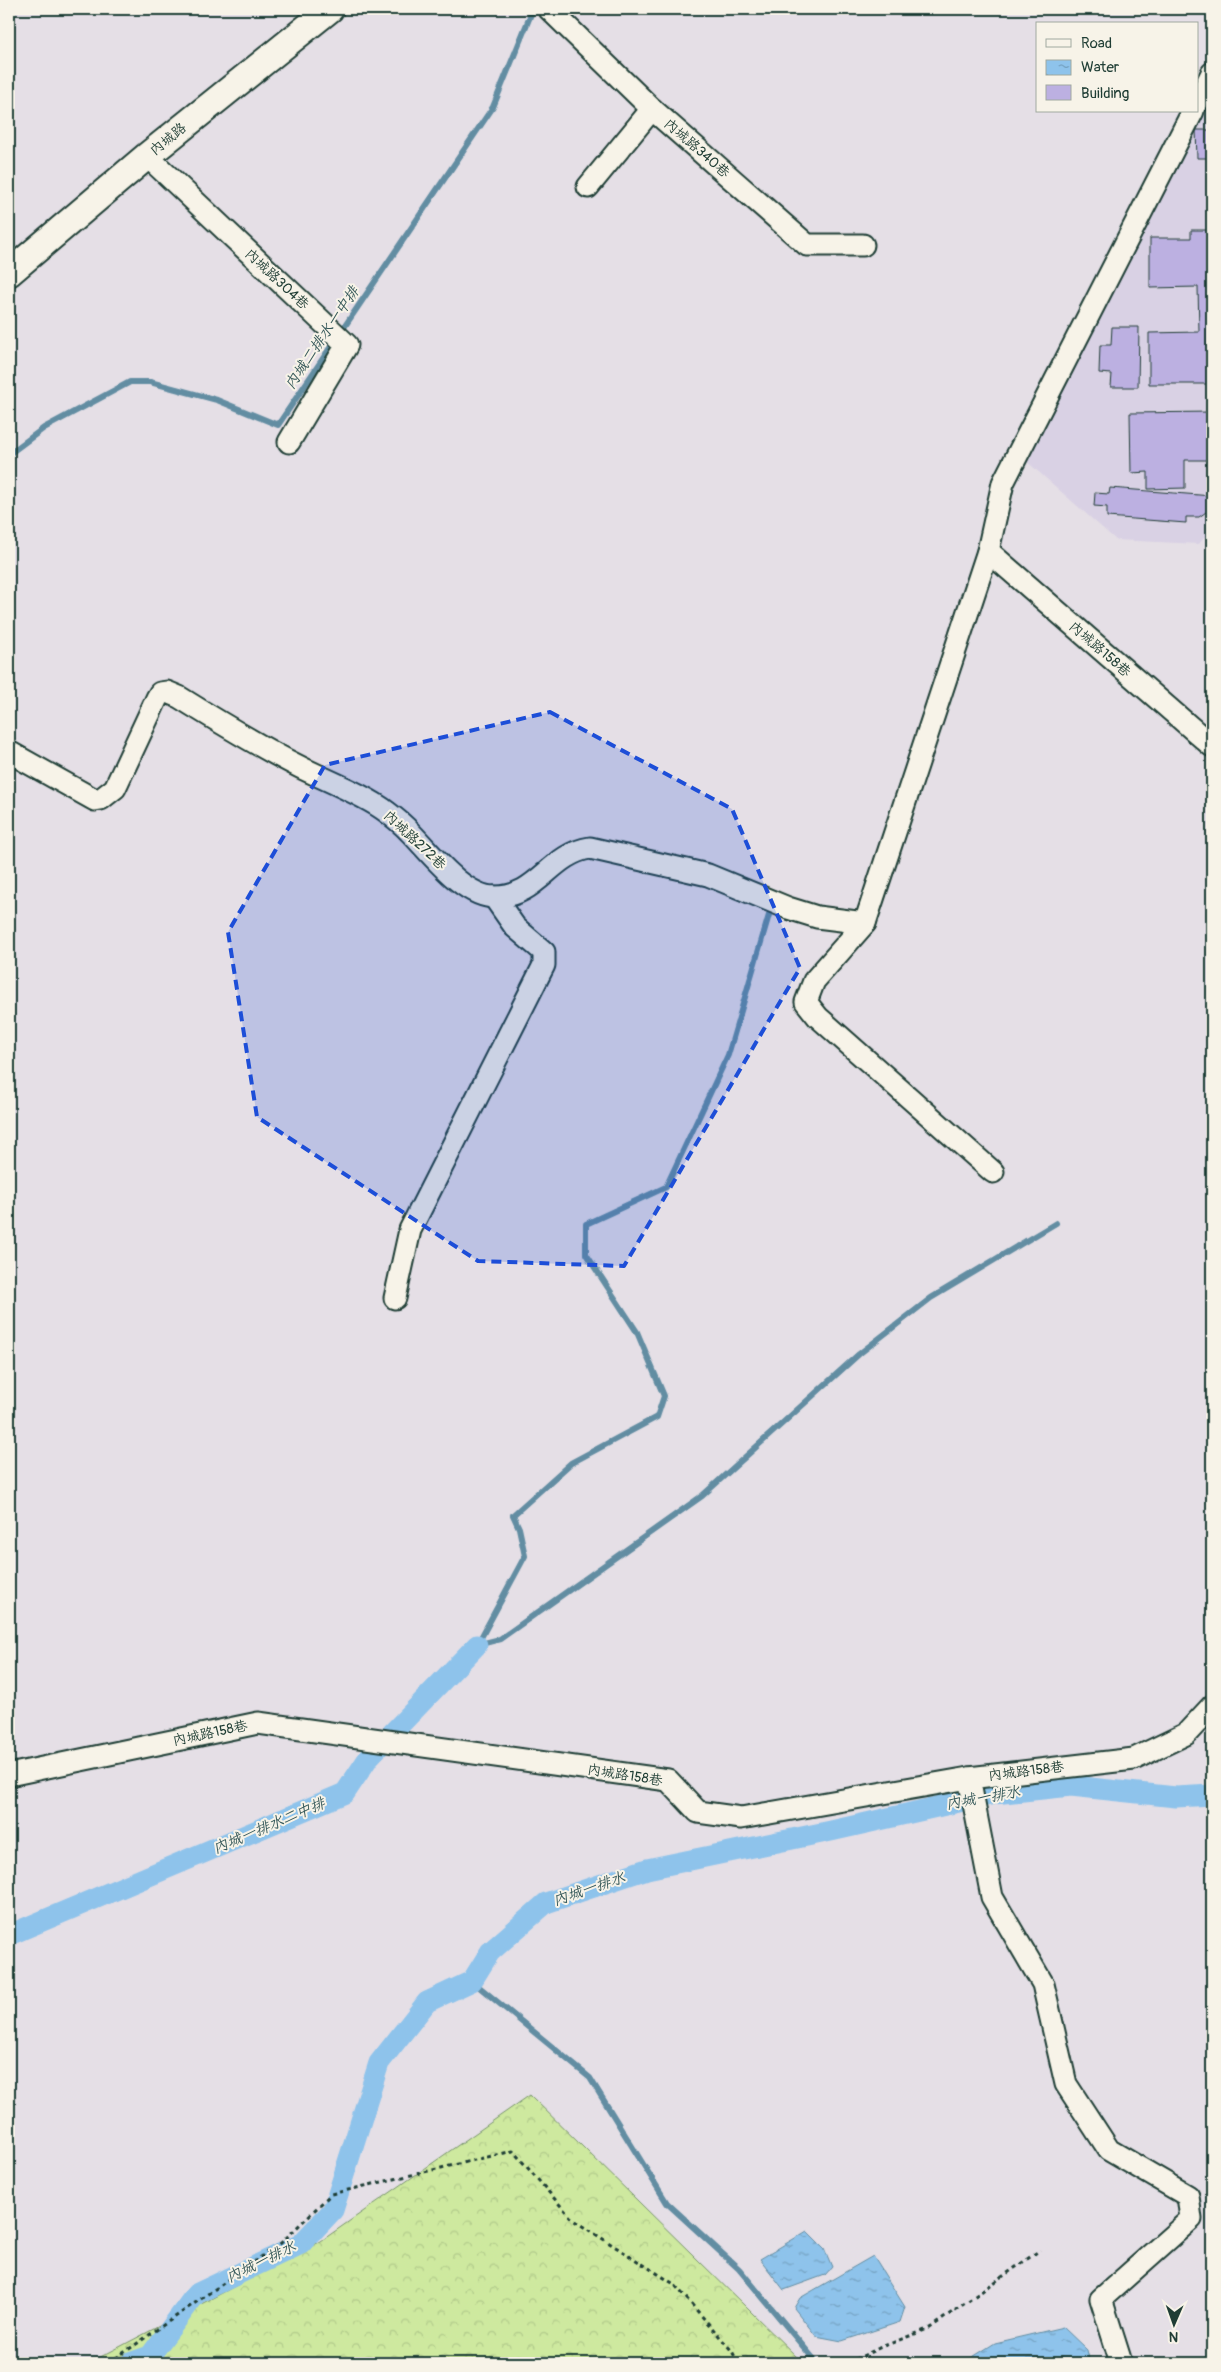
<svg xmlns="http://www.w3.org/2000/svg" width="1221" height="2372" font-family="Pangolin,'LXGW WenKai TC',sans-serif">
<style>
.built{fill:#d9d1e4}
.forest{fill:url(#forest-crowns);stroke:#76936a}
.water{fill:url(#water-ripples);stroke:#628da2}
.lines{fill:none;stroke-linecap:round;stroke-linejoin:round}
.stream{stroke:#628da2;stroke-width:6}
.canal{stroke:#8ec3eb;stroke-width:21}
.building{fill:#bcb0e1;stroke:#1f3d34}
.minor-casing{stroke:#1f3d34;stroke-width:25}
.tertiary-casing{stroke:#1f3d34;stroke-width:30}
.path{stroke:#1f3d34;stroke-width:3;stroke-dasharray:4 4;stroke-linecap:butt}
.minor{stroke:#f7f3e8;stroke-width:21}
.tertiary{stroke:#f7f3e8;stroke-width:26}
.marked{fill:#1d4ed8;fill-opacity:0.2;stroke:#1d4ed8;stroke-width:4;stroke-dasharray:10 6;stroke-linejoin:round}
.labels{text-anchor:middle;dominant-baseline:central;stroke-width:4;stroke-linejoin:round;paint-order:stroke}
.street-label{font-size:14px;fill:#1f3d34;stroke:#f7f3e8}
.water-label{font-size:15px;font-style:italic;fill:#355859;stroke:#f7f3e8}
</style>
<defs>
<pattern id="forest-crowns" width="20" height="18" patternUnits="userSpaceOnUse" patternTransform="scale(1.25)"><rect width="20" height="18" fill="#cee99f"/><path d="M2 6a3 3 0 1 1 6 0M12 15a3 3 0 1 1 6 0" fill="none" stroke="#b0c98a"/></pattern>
<pattern id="water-ripples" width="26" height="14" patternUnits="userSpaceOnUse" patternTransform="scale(1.25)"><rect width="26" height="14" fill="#8ec3eb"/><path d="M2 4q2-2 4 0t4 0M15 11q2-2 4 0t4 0" fill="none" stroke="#73a0bf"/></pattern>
</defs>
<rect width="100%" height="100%" fill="#e5dfe6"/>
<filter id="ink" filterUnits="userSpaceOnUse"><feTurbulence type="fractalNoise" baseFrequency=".02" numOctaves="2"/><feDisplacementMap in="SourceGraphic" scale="10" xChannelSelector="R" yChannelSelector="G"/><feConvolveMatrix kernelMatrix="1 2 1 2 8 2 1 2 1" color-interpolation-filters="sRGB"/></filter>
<g filter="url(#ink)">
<polygon class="built" points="1212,91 1212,528 1199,544 1116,540 1024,459 1050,415"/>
<polygon class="forest" points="530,2095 803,2363 89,2363 321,2241"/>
<g class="water">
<polygon points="807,2231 824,2248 832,2267 825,2275 784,2290 760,2259"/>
<polygon points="873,2256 905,2307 900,2322 842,2341 816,2336 794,2308 800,2298"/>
<polygon points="1063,2327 1087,2350 1090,2363 963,2363 995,2343"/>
</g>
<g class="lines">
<g class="stream">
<polyline points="9,454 44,428 130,382 150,382 217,400 278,425 493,107 533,9"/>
<polyline points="477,1645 525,1556 519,1528 513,1515 571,1463 657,1417 664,1396 637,1332 586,1254 586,1224 666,1187 728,1055 769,915"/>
<polyline points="477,1645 500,1639 702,1496 859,1354 931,1298 1056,1223"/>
<polyline points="472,1981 590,2078 667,2203 739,2269 817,2363"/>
</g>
<g class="canal">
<polyline points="9,1935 345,1793 369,1757 477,1645"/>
<polyline points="130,2363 150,2356 196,2294 301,2244 333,2210 379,2063 427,2002 472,1981 490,1952 546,1903 647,1869 831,1831 994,1794 1071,1786 1176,1797 1212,1795"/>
</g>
</g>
<g class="building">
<polygon points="1196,130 1212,130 1212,158 1197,158"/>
<polygon points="1191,230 1212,230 1212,384 1149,384 1149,333 1199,332 1198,287 1150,288 1150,238 1191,238"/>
<polygon points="1112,327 1139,327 1138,387 1111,387 1112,374 1099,373 1100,345 1111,345"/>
<polygon points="1212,412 1212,460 1185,460 1185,488 1148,489 1148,472 1131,473 1130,413"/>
<polygon points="1110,488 1212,496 1212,508 1199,517 1186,517 1186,523 1107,517 1107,507 1094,506 1095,493 1109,494"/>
</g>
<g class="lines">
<defs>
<g id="minor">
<polyline points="549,9 652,109 807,245 863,245"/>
<polyline points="1197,103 1212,73"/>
<polyline points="147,156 347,345 289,442"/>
<polyline points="588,187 652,109"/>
<polyline points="988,551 1212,746"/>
<path d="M 9,752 L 95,800 L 101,799 L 115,788 L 157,698 L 160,693 L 167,692 L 179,697 C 219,722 258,746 300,767 C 324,779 367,796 387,812 C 395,818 403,824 410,832 C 431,853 463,897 495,897 C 538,897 550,854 590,848 L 708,875 L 788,908 L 817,917 L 865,923"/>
<polyline points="993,1172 818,1017 806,1002 814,981 865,923 988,551 1003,483 1193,111"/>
<polyline points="395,1298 410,1230 544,965 544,952 515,927 494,897"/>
<polyline points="9,1775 258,1723 668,1780 698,1812 741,1818 969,1778 1134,1759 1186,1734 1212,1706"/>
<polyline points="969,1778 992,1897 1043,1984 1066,2084 1109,2150 1188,2196 1191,2219 1101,2299 1120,2359"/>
</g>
<polyline id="tertiary" points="9,273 147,156 330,9"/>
</defs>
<use href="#minor" class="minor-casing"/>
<use href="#tertiary" class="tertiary-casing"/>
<g class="path">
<polyline points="109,2363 281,2243 331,2194 513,2151 573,2220 674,2284 732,2351 738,2363"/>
<polyline points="848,2363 879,2348 930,2328 1040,2250"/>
</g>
<use href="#minor" class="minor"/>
<use href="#tertiary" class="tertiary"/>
</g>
</g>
<path class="marked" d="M 550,712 L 732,809 L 800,968 L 624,1266 L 478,1261 L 257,1117 L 228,932 L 325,765 Z"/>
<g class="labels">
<g class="street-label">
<text transform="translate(168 139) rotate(-39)">內城路</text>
<text transform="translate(697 148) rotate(41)">內城路340巷</text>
<text transform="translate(277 279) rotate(43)">內城路304巷</text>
<text transform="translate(1100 649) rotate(41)">內城路158巷</text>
<text transform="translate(415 840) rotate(43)">內城路272巷</text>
<text transform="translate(210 1733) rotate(-12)">內城路158巷</text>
<text transform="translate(1026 1771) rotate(-7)">內城路158巷</text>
<text transform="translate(625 1775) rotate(9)">內城路158巷</text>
</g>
<g class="water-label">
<text transform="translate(322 338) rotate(-56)">內城二排水一中排</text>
<text transform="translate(983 1798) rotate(-10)">內城一排水</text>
<text transform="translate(269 1826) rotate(-23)">內城一排水二中排</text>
<text transform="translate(589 1889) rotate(-19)">內城一排水</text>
<text transform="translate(261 2262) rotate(-26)">內城一排水</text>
</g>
</g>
<rect width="1221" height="2372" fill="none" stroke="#f7f3e8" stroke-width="30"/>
<rect x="15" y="15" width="1191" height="2342" fill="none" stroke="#1f3d34" stroke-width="2" filter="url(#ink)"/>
<rect x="1036" y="22" width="162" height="90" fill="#f7f3e8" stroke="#a1aaa0"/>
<rect x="1046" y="39" width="25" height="8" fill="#f7f3e8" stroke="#a1aaa0"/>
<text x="1081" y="48" font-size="15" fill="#1f3d34">Road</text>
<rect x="1046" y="60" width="25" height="15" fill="url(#water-ripples)" stroke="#a1aaa0"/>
<text x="1081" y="72" font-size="15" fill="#1f3d34">Water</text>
<rect x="1046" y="85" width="25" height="15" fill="#bcb0e1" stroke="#a1aaa0"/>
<text x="1081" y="98" font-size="15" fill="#1f3d34">Building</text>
<g transform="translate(1174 2324) rotate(182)" stroke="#f7f3e8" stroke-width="4" paint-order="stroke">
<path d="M0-4L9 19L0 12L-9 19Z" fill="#1f3d34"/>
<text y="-8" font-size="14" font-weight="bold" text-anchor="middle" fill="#1f3d34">N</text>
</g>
</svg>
